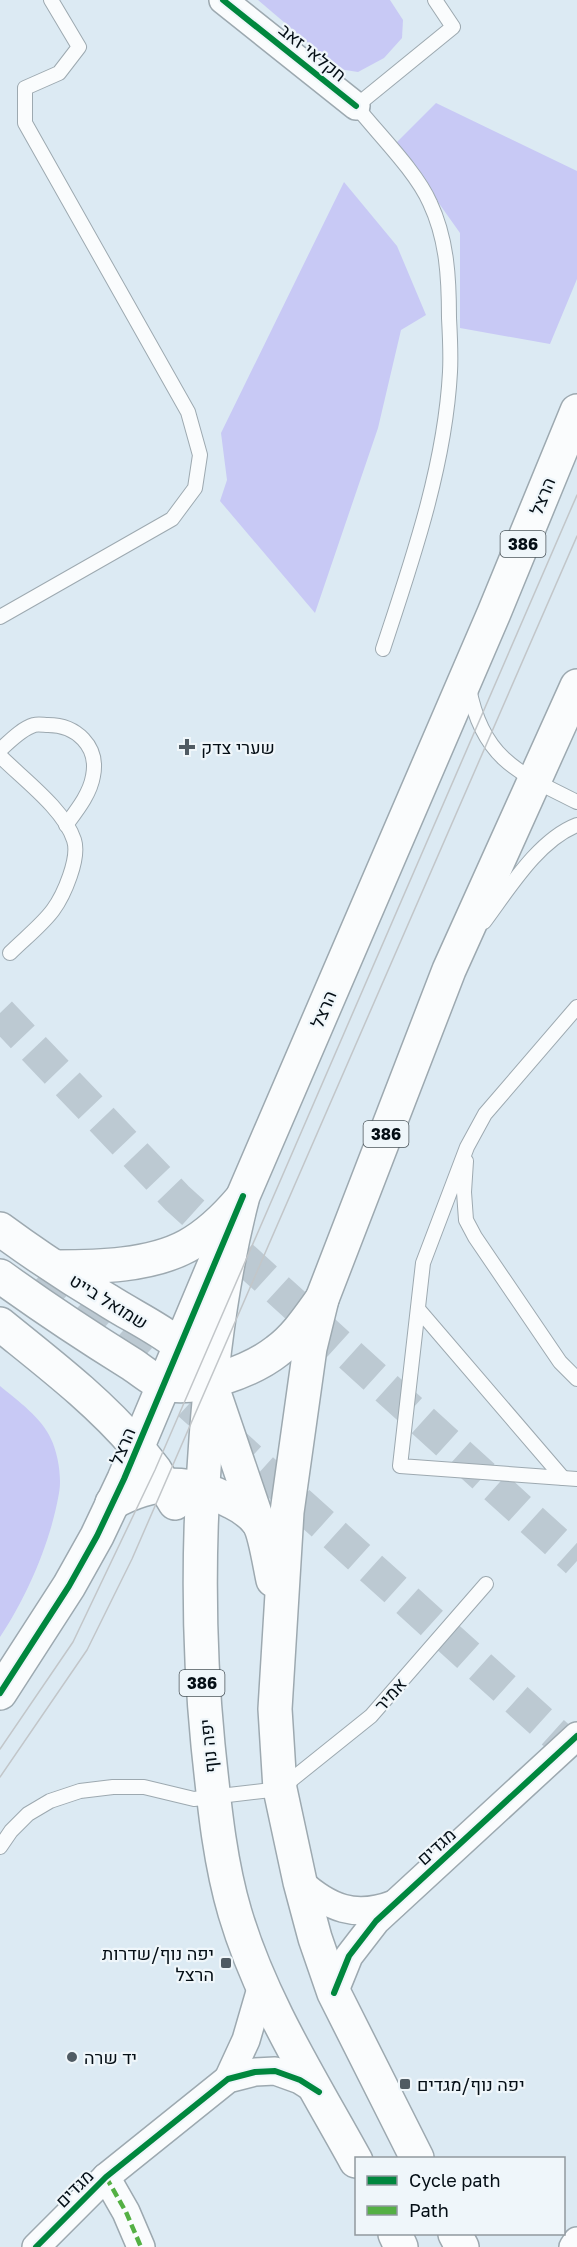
<svg xmlns="http://www.w3.org/2000/svg" width="577" height="2247" font-family="'Golos Text',Heebo,sans-serif">
<style>
.green{fill:#c8c9f5}
.lines{fill:none;stroke-linecap:round;stroke-linejoin:round}
.trunk-tunnel{stroke:#bcc9d2;stroke-width:33;stroke-dasharray:33 16;stroke-linecap:butt}
.service-casing{stroke:#9da9b0;stroke-width:16}
.minor-casing{stroke:#9da9b0;stroke-width:30}
.tertiary-casing{stroke:#9da9b0;stroke-width:36}
.primary-casing{stroke:#9da9b0;stroke-width:36}
.service{stroke:#fafcfd;stroke-width:14}
.minor{stroke:#fafcfd;stroke-width:27}
.tertiary{stroke:#fafcfd;stroke-width:33}
.primary{stroke:#fafcfd;stroke-width:33}
.tram{stroke:#c2c6c9;stroke-width:1.5}
.quiet{stroke:#54b044;stroke-width:4.5;stroke-dasharray:9 4.5;stroke-linecap:butt}
.cycleway-casing{stroke:#eff6fa;stroke-width:10}
.cycleway{stroke:#00873e;stroke-width:6}
.poi-dot{fill:#505b63;stroke:#eff6fa;stroke-width:2}
.labels{text-anchor:middle;dominant-baseline:central;stroke-width:4.5;stroke-linejoin:round;paint-order:stroke}
.shield{fill:#eff6fa;stroke:#4a545a;stroke-width:1.5}
.shield-label{font-size:16px;font-weight:bold;fill:#040e15}
.street-label{font-size:18px;fill:#040e15;stroke:#eff6fa}
.poi-label{font-size:18px;fill:#040e15;stroke:#eff6fa;text-anchor:start}
</style>
<rect width="100%" height="100%" fill="#dceaf3"/>
<g class="green">
<polygon points="258,0 390,0 403,20 402,38 384,58 358,72 339,69"/>
<polygon points="436,103 577,171 577,279 550,344 460,328 460,233 396,143"/>
<polygon points="344,182 397,246 426,315 401,330 378,428 315,613 220,501 227,480 221,433"/>
<path d="M 0,1386 C 17,1400 42,1418 51,1439 C 58,1453 62,1478 59,1493 C 51,1541 27,1597 0,1637 Z"/>
</g>
<g class="lines">
<g class="trunk-tunnel">
<polyline points="0,1013 177,1198 577,1561"/>
<polyline points="47,1269 91,1315 577,1754"/>
</g>
<defs>
<g id="service">
<polyline points="0,617 172,519 195,488 200,455 188,412 25,123 25,88 59,73 79,47 51,0"/>
<path d="M 383,649 C 412,561 445,466 450,372 C 451,354 450,336 449,318 C 449,278 447,239 430,203 C 416,171 378,134 356,106 L 453,27 L 435,0"/>
<path d="M 469,688 C 482,758 518,773 577,802"/>
<path d="M 0,750 C 10,741 21,729 34,725 C 38,724 44,725 48,725 C 76,725 99,746 93,776 C 90,794 77,810 66,825"/>
<path d="M 0,756 C 23,779 64,809 74,840 C 80,858 64,895 53,910 C 42,925 24,939 10,953"/>
<path d="M 484,922 C 508,890 538,840 577,825"/>
<polyline points="577,1007 485,1114 467,1147 423,1263 400,1466 577,1479"/>
<polyline points="466,1161 464,1192 466,1220 475,1237 560,1362 577,1379"/>
<polyline points="418,1309 563,1478"/>
<polyline points="0,1847 11,1831 28,1814 50,1801 80,1791 113,1787 144,1787 194,1799 280,1789 371,1716 486,1584"/>
</g>
<g id="minor">
<polyline points="223,0 356,106"/>
<path d="M 300,1882 C 329,1908 355,1919 394,1904"/>
<polyline points="334,1993 349,1956 376,1921 577,1736"/>
<polyline points="228,2079 246,2040 262,1985"/>
<polyline points="106,2177 126,2212 141,2247"/>
<polyline points="36,2247 106,2177 228,2079 255,2072 275,2071 300,2080 319,2092"/>
<polyline points="573,2247 577,2241"/>
</g>
<g id="tertiary">
<path d="M 0,1229 C 34,1254 70,1278 107,1300 C 146,1325 186,1339 210,1381 L 258,1522"/>
<path d="M 0,1276 C 43,1307 85,1335 130,1363 C 140,1369 154,1382 165,1384 C 196,1392 253,1370 277,1351 C 296,1337 309,1317 322,1299"/>
<path d="M 0,1324 C 48,1363 97,1400 137,1447"/>
<polyline points="0,1693 69,1586 97,1536 124,1479 225,1239"/>
</g>
<g id="primary">
<path d="M 56,1267 C 97,1267 150,1266 187,1246 C 209,1234 226,1217 242,1198"/>
<polyline points="137,1447 155,1470 175,1503"/>
<path d="M 112,1503 C 153,1480 191,1479 232,1502 C 240,1506 252,1514 258,1522 C 265,1532 270,1567 273,1580"/>
<polyline points="417,2158 334,1993 315,1938 300,1882 280,1789 275,1709 287,1512 310,1348 322,1299 449,970 577,686"/>
<path d="M 356,2161 C 312,2081 261,2001 235,1913 C 219,1859 214,1801 208,1745 C 198,1643 198,1541 206,1439 C 212,1356 222,1276 243,1196 L 494,613 L 577,411"/>
<polyline points="395,2234 401,2247"/>
<polyline points="455,2234 462,2247"/>
</g>
</defs>
<use href="#service" class="service-casing"/>
<use href="#minor" class="minor-casing"/>
<use href="#tertiary" class="tertiary-casing"/>
<use href="#primary" class="primary-casing"/>
<use href="#service" class="service"/>
<use href="#minor" class="minor"/>
<use href="#tertiary" class="tertiary"/>
<use href="#primary" class="primary"/>
<g class="tram">
<polyline points="0,1749 73,1642 155,1470 577,495"/>
<polyline points="0,1777 87,1650 132,1559 577,536"/>
</g>
<polyline class="quiet" points="106,2177 126,2212 141,2247"/>
<defs>
<g id="cycleway">
<polyline points="223,0 356,106"/>
<polyline points="0,1693 69,1586 97,1536 124,1479 243,1196"/>
<polyline points="334,1993 349,1956 376,1921 577,1736"/>
<polyline points="36,2247 106,2177 228,2079 255,2072 275,2071 300,2080 319,2092"/>
</g>
</defs>
<use href="#cycleway" class="cycleway-casing"/>
<use href="#cycleway" class="cycleway"/>
</g>
<g class="poi-dot">
<path d="M184 738h6v6h6v6h-6v6h-6v-6h-6v-6h6z"/>
<rect x="220" y="1957" width="12" height="12" rx="3"/>
<circle cx="72" cy="2057" r="6"/>
<rect x="399" y="2078" width="12" height="12" rx="3"/>
</g>
<g class="labels">
<g class="shield">
<rect x="500.5" y="531" width="45" height="26" rx="4.5"/>
<rect x="363.5" y="1121" width="45" height="26" rx="4.5"/>
<rect x="179.5" y="1670" width="45" height="26" rx="4.5"/>
</g>
<g class="shield-label">
<text x="523" y="544">386</text>
<text x="386" y="1134">386</text>
<text x="202" y="1683">386</text>
</g>
<g class="street-label">
<text transform="translate(313 52) rotate(39)">חקלאי זאב</text>
<text transform="translate(542 496) rotate(-68)">הרצל</text>
<text transform="translate(323 1009) rotate(-67)">הרצל</text>
<text transform="translate(109 1301) rotate(32)">שמואל בייט</text>
<text transform="translate(122 1446) rotate(-67)">הרצל</text>
<text transform="translate(390 1694) rotate(-49)">אמיר</text>
<text transform="translate(208 1746) rotate(-96)">יפה נוף</text>
<text transform="translate(436 1846) rotate(-42)">מגדים</text>
<text transform="translate(74 2188) rotate(-45)">מגדים</text>
</g>
<g class="poi-label">
<text x="201" y="747">שערי צדק</text>
<text x="214" y="1953" text-anchor="end">יפה נוף/שדרות<tspan x="214" dy="21">הרצל</tspan></text>
<text x="84" y="2057">יד שרה</text>
<text x="417" y="2084">יפה נוף/מגדים</text>
</g>
</g>
<rect x="355" y="2157" width="210" height="78" fill="#eff6fa" stroke="#91999e" stroke-width="1.5"/>
<rect x="367" y="2176" width="30" height="9" fill="#00873e" stroke="#91999e" stroke-width="1.5"/>
<text x="409" y="2187" font-size="18" fill="#040e15">Cycle path</text>
<rect x="367" y="2206" width="30" height="9" fill="#54b044" stroke="#91999e" stroke-width="1.5"/>
<text x="409" y="2217" font-size="18" fill="#040e15">Path</text>
</svg>
